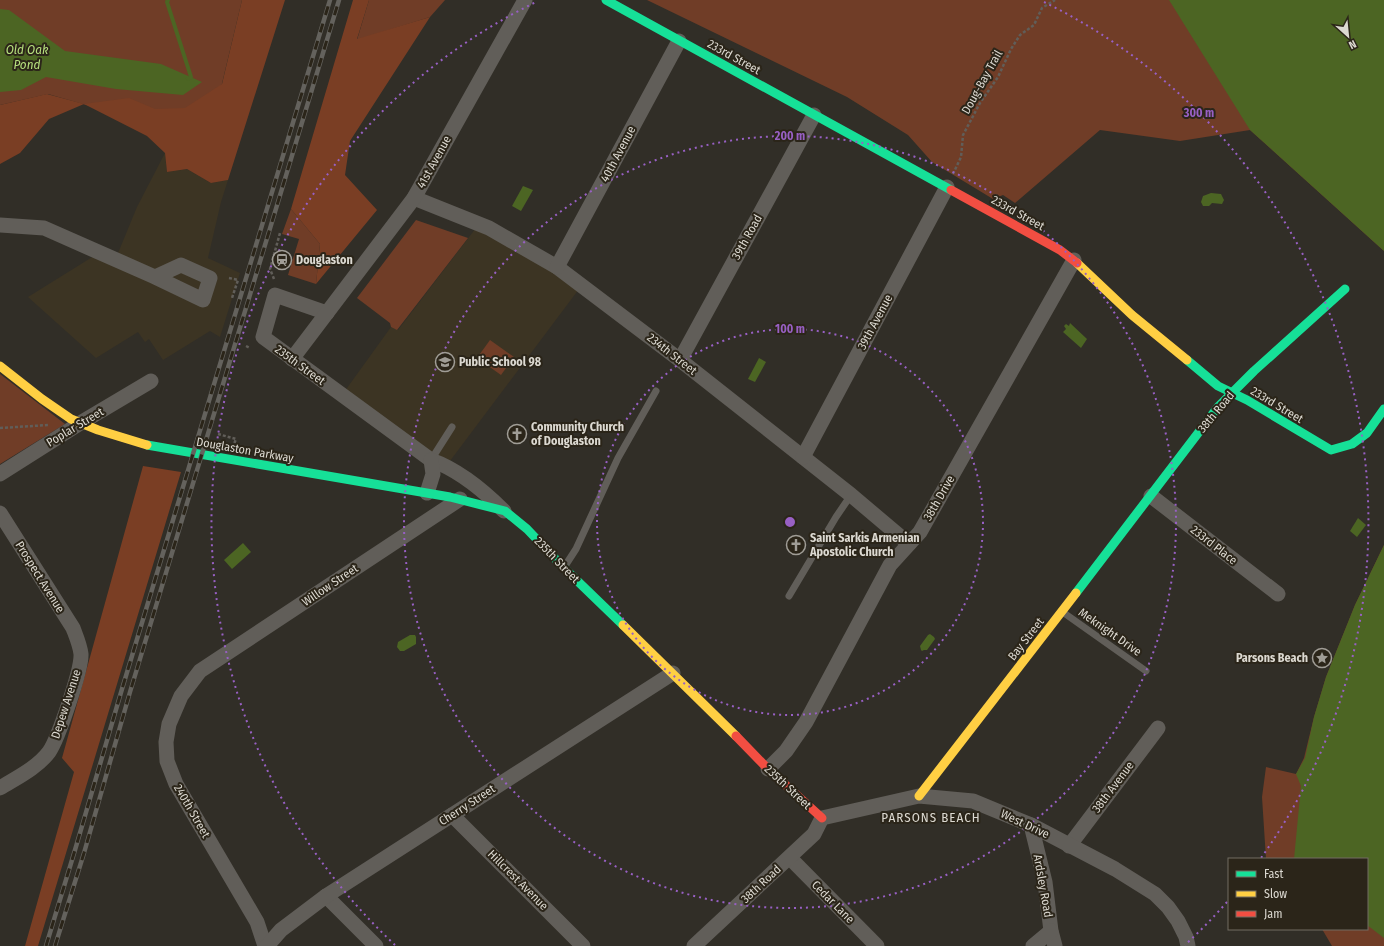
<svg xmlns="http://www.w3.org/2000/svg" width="1384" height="946" font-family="'Fira Sans Condensed',sans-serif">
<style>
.built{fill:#3c3423}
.green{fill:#703d27}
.forest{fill:#7a3e24}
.water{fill:#4c6523}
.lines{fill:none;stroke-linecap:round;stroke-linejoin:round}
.stream{stroke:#4c6523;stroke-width:4}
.path{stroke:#615e59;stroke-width:2.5;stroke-dasharray:3 2;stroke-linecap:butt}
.lane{stroke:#615e59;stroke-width:7}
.street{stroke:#615e59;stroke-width:15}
.fast{stroke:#16e098;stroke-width:9}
.slow{stroke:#ffcf43;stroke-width:9}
.jam{stroke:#f24e42;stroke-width:9}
.rail-casing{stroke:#64625d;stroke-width:4.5}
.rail{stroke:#2b2519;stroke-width:3;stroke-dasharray:9;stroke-linecap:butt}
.ring{fill:none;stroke:#9860c4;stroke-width:2;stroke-dasharray:2 4}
.labels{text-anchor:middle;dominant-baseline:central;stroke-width:4;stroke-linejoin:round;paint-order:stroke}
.street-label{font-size:12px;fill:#dcd9d1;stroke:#2b2519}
.poi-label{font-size:12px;font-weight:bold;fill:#dcd9d1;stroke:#2b2519;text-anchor:start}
.water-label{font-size:13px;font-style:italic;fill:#b5de7d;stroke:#2b2519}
.neighbourhood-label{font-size:13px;letter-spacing:1px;fill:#dcd9d1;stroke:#2b2519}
.centre{fill:#9860c4;stroke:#2b2519;stroke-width:2}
.ring-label{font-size:12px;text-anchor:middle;font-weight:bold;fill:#9860c4;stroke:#2b2519;stroke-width:4;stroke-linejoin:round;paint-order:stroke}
</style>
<rect width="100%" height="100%" fill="#312e27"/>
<g class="built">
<polygon points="165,153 167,172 187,169 211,183 228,180 221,202 208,258 240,273 220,337 210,331 163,360 149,339 145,342 138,332 96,358 28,297 102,251 116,258 137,207"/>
<polygon points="479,224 582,285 444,469 342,395 391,327 398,330"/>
</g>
<g class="green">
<polygon points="0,0 242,0 218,100 182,127 114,113 48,94 0,105"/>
<polygon points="369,0 445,0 430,17 357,40"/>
<polygon points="647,0 1221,0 1384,251 1250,130 1180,141 1100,130 1015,203 1003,195 993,199 932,162 908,135 847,97"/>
<polygon points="291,209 320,244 316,284 288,275 299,239 282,234"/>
<polygon points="416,220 468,238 397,330 391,327 390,323 357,298"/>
<polygon points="490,340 514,357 501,375 477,358"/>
<polygon points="0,374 65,424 0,464"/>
<polygon points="1384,545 1384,946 1332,946 1322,929 1367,929 1367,859 1266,859 1262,797 1266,767 1296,774 1304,758 1314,717 1326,677 1355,605"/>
</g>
<g class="forest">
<polygon points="242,0 285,0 228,180 211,183 187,169 167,172 165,153 147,136 84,104 49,119 20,153 0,164 0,105 47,94 84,104 129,98 155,109 185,108 222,84"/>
<polygon points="353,0 369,0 357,39 430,17 350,141 345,175 377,210 316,284 320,244 291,209"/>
<polygon points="143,466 181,472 38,946 25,946 74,772 62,758"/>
</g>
<g class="water">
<polygon points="1169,0 1384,0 1384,251 1250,130"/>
<polygon points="0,9 9,10 65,51 161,64 202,82 183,95 116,89 46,77 21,90 0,92"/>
<polygon points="523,186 533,190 521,211 512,206"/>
<polygon points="1211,193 1221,194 1224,200 1222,204 1212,203 1209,206 1203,206 1201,202 1203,196"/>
<polygon points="1070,323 1087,339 1081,348 1063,332 1066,329 1064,326 1066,324 1069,326"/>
<polygon points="759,358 766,362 755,382 748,379"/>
<polygon points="1358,518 1366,525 1357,537 1350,531"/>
<polygon points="243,543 251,552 232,569 224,560"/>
<polygon points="1384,545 1384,938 1367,925 1367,859 1294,859 1301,786 1296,774 1305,758 1314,717 1326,677 1355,605"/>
<polygon points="930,634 934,637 935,639 927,650 924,650 922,651 921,650 920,646 928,635"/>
<polygon points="410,635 415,635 416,637 416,644 404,651 400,651 397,647 398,642"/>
</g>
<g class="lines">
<polyline class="stream" points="168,0 167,2 191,77 188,79"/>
<g class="path">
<polyline points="953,174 961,157 963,135 980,103 998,77 1011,49 1020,35 1034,25 1042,8 1055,0"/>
<polyline points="229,278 238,280 232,298"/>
<polyline points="274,279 270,269 280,233"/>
<polyline points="246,346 250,348"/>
<polyline points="0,428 49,425"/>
<polyline points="218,434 236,439 234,444"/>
</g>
<g class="lane">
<polyline points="431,460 452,427"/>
<polyline points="565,566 576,549 618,458 656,391"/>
<polyline points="789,596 836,517 851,495"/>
<polyline points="1064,613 1146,671"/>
</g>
<g class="street">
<polyline points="414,198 489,228 557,267 680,360 851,495 909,544"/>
<polyline points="0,225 44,228 155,277 203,300 210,278 181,265 155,277"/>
<polyline points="557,267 679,41"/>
<path d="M 327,313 L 275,295 L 263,337 L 431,460 C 459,470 483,490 504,511"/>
<polyline points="292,359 414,198 525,0"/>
<polyline points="680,360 814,115"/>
<polyline points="803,457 947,187"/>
<polyline points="0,474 82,422 151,381"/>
<polyline points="427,493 433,474 431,460"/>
<polyline points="1151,496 1278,594"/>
<path d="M 0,513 L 73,628 C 76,636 80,645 81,654 C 82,669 58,739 49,752 C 37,768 16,778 0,788"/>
<polyline points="768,769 786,751 806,722 890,565 920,532 1074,260"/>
<polyline points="452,815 583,946"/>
<polyline points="1031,825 1045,882 1051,931 1055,946"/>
<polyline points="1069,846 1158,728"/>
<polyline points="790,858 877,946"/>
<polyline points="326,896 376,946"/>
<polyline points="265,946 257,922 176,784 167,761 166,742 169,724 181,696 200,671 460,499"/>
<polyline points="267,946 281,930 326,896 673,673"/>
<polyline points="694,946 814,834 822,818 919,796 973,801 1031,825 1115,869 1155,894 1168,907 1178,921 1186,937 1188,946"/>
<polyline points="1033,946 1051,931"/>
</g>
<g class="fast">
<polyline points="606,0 951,190"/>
<polyline points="1187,360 1218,386 1247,400 1331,450 1352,444 1367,433 1384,409"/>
<polyline points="147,445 450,497 505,511 527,529 564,568 623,625"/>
<polyline points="1076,593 1218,407 1254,371 1345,289"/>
</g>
<g class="slow">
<polyline points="1077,263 1132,315 1187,360"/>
<polyline points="0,366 42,399 71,419 98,430 147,445"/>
<polyline points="623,625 736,736"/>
<polyline points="919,796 1076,593"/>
</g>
<g class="jam">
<polyline points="951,190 1060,250 1077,263"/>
<polyline points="736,736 768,769 822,818"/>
</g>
<defs>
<g id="rail">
<polyline points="46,946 75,850 122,689 330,0"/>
<polyline points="55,946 84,853 130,692 339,0"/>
</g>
</defs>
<use href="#rail" class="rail-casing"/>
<use href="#rail" class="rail"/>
</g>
<g class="ring">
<circle cx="790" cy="522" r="193"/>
<circle cx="790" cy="522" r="386"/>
<path d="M1227 902A579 579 0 0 1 1185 945M395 945A579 579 0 0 1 536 2M1044 2A579 579 0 0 1 1261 858"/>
</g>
<defs>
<symbol id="station-ring" viewBox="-11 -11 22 22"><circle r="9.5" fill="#2b2519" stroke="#a09d96" stroke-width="1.5"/><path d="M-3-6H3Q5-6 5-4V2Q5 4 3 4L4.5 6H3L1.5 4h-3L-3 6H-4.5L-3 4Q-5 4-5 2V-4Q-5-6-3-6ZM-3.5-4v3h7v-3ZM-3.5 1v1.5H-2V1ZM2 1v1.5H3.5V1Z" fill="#a09d96"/></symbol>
<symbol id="school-ring" viewBox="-11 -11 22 22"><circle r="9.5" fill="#2b2519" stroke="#a09d96" stroke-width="1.5"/><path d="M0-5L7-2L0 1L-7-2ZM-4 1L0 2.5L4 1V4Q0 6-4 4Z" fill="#a09d96"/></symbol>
<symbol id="church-ring" viewBox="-11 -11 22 22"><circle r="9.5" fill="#2b2519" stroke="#a09d96" stroke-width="1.5"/><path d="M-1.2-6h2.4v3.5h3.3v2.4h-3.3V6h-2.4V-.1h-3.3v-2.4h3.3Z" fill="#a09d96"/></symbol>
<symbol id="sight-ring" viewBox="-11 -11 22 22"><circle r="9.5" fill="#2b2519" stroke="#a09d96" stroke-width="1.5"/><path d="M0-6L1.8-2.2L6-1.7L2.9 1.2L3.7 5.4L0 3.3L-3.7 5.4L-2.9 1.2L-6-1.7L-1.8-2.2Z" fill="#a09d96"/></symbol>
</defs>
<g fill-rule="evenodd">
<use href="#station-ring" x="271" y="249" width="22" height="22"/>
<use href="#school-ring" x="434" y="351" width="22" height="22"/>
<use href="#church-ring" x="506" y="423" width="22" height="22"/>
<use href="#church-ring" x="785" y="534" width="22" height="22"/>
<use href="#sight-ring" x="1311" y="647" width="22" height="22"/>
</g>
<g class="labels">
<g class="street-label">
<text transform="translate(734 57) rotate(29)">233rd Street</text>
<text transform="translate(982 82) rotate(-61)">Doug-Bay Trail</text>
<text transform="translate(618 154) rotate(-62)">40th Avenue</text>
<text transform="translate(434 162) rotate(-61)">41st Avenue</text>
<text transform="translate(1018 213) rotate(29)">233rd Street</text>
<text transform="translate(747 237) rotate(-61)">39th Road</text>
<text transform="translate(875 322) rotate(-62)">39th Avenue</text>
<text transform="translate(672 354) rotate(38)">234th Street</text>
<text transform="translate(300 365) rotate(36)">235th Street</text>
<text transform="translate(1277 405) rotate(31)">233rd Street</text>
<text transform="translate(1216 412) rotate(-50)">38th Road</text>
<text transform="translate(75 427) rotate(-31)">Poplar Street</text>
<text transform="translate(245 450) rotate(10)">Douglaston Parkway</text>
<text transform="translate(939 498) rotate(-60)">38th Drive</text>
<text transform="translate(1214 545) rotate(38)">233rd Place</text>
<text transform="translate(557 560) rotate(46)">235th Street</text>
<text transform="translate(40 577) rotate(58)">Prospect Avenue</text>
<text transform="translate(330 585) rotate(-34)">Willow Street</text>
<text transform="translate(1110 632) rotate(35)">Meknight Drive</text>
<text transform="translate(1026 639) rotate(-52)">Bay Street</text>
<text transform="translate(66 704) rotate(-72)">Depew Avenue</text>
<text transform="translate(788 787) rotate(43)">235th Street</text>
<text transform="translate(1113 787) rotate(-53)">38th Avenue</text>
<text transform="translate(467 805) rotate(-33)">Cherry Street</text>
<text transform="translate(192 811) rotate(60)">240th Street</text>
<text transform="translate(1025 824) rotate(25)">West Drive</text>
<text transform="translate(518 880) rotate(45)">Hillcrest Avenue</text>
<text transform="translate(761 884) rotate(-43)">38th Road</text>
<text transform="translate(1043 886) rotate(80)">Ardsley Road</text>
<text transform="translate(833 902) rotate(45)">Cedar Lane</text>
</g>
<g class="poi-label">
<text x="296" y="260">Douglaston</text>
<text x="459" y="362">Public School 98</text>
<text x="531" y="427">Community Church<tspan x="531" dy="14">of Douglaston</tspan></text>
<text x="810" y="538">Saint Sarkis Armenian<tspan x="810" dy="14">Apostolic Church</tspan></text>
<text x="1308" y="658" text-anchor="end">Parsons Beach</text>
</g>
<g class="water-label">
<text x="27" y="49">Old Oak<tspan x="27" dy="15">Pond</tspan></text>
</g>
<g class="neighbourhood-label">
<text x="931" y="817">PARSONS BEACH</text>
</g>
</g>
<circle cx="790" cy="522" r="6" class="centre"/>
<g class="ring-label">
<text x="1199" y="117">300 m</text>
<text x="790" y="140">200 m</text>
<text x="790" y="333">100 m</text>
</g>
<rect x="1228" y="858" width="140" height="72" fill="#2b2519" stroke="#726d63"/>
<rect x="1236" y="871" width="20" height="6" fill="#16e098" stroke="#726d63"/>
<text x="1264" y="878" font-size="12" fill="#dcd9d1">Fast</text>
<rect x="1236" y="891" width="20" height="6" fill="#ffcf43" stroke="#726d63"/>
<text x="1264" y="898" font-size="12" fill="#dcd9d1">Slow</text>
<rect x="1236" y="911" width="20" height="6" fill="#f24e42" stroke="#726d63"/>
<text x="1264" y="918" font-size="12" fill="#dcd9d1">Jam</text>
<g transform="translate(1348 36) rotate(153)" stroke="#2b2519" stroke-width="3" paint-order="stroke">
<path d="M0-3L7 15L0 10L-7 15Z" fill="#dcd9d1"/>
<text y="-6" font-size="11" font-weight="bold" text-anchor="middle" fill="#dcd9d1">N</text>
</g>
</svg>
